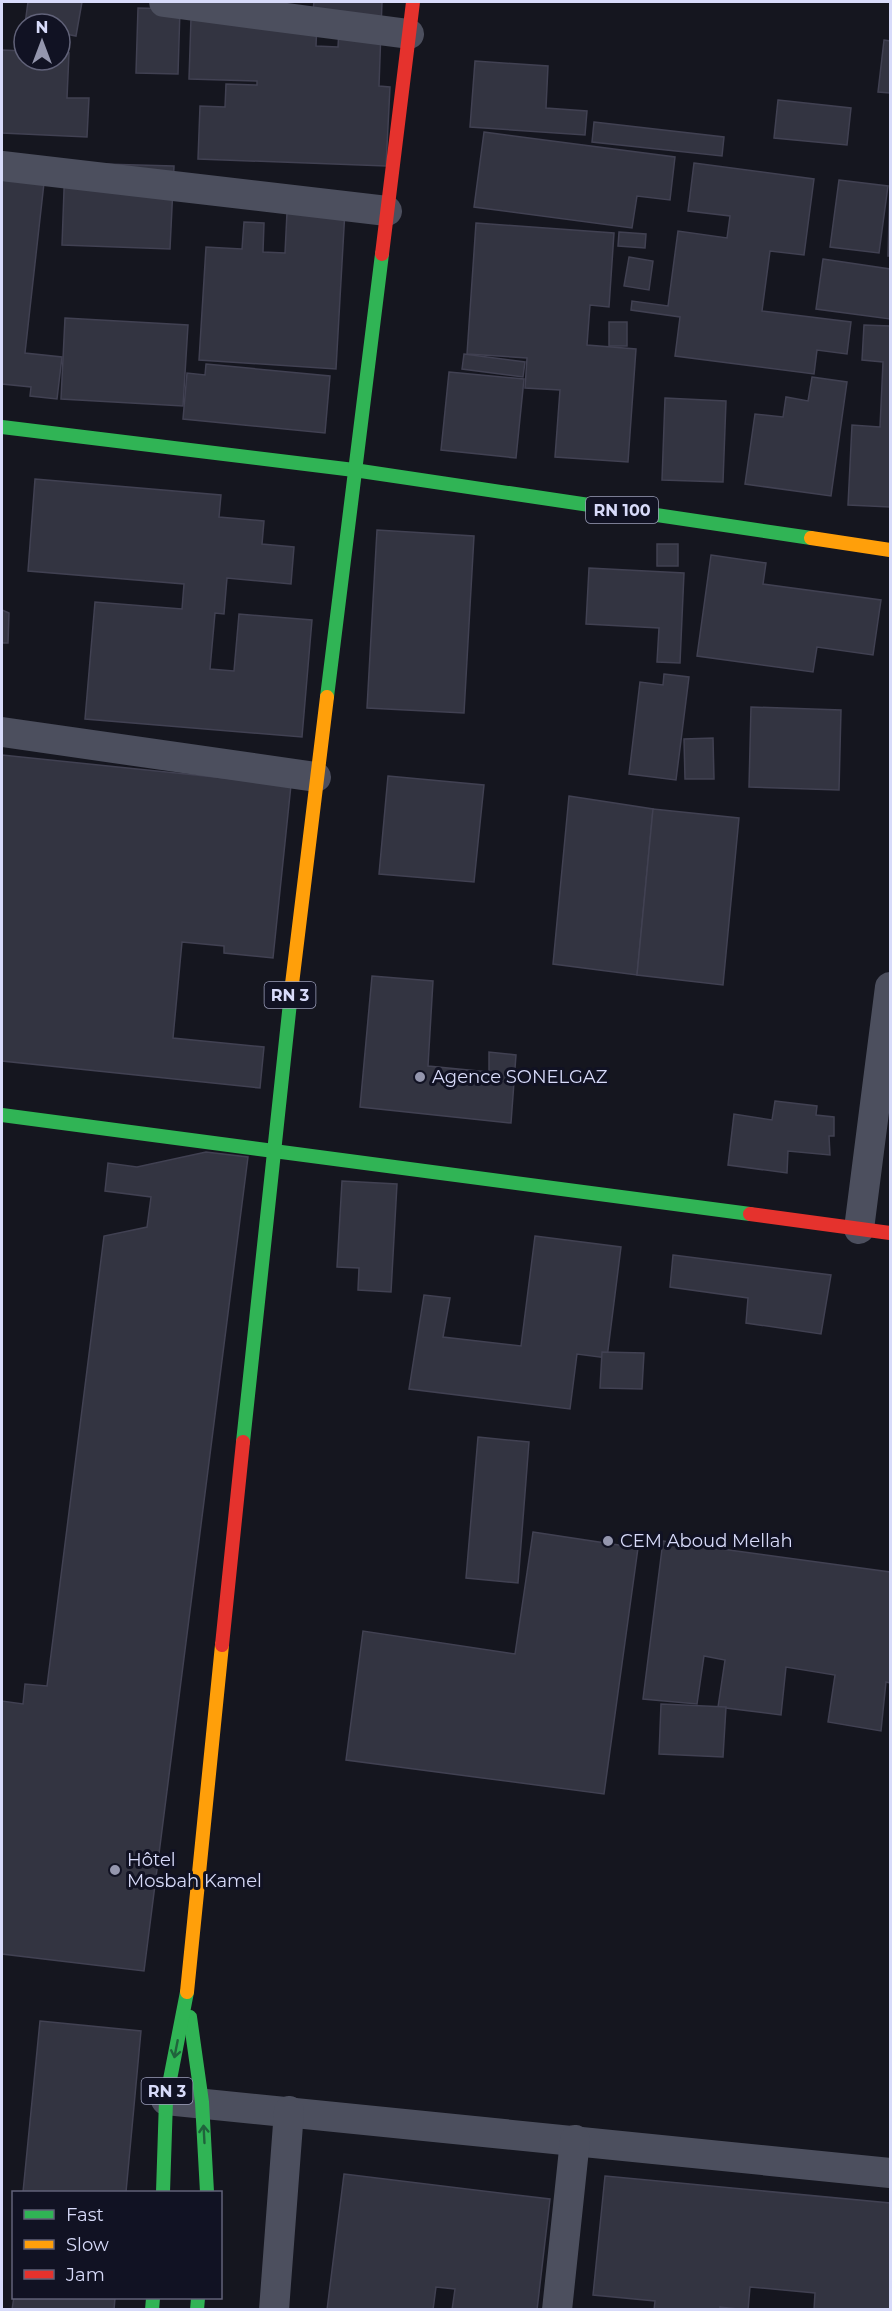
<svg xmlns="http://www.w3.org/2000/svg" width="892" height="2311" font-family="Montserrat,sans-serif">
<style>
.building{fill:#333441;stroke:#414152;stroke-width:1.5}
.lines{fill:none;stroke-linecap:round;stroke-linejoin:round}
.street{stroke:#4c4f5e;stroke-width:30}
.fast{stroke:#30b455;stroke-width:14}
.slow{stroke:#ff9f0a;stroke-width:14}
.jam{stroke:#e5322d;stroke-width:14}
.oneway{stroke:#20633c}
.poi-dot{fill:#9496ad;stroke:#111223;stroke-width:2}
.labels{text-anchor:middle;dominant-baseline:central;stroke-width:6;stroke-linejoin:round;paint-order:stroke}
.shield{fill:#111223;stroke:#9c9fba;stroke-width:1.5}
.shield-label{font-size:16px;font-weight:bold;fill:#d8dbfa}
.poi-label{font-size:18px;fill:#d8dbfa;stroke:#111223;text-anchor:start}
</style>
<rect width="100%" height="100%" fill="#15161f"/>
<g class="building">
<polygon points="28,2 82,2 76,36 60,33 60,24 25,24"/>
<polygon points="314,2 382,2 379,86 390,87 386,166 198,159 200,106 225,107 226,84 257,85 257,81 189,79 191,18 317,22 316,46 338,47 340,11 313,10"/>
<polygon points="138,8 180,9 178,74 136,73"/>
<polygon points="884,40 890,41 890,93 878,92"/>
<polygon points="2,50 24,51 24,60 60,60 60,52 69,53 67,98 89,98 87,137 2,133"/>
<polygon points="475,61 548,66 546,108 587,111 585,135 470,127"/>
<polygon points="778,100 851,108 847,145 774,138"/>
<polygon points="594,122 724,137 722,156 592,142"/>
<polygon points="484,132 675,157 670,200 637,196 632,228 474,207"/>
<polygon points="65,163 174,166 170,249 62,245"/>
<polygon points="694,163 814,179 804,255 770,251 762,311 851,322 847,354 817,350 814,374 675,356 680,317 631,310 632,301 668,306 678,231 727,238 730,216 688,211"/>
<polygon points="2,169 45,174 25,353 62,357 57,399 30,396 31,387 2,384"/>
<polygon points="839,180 888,186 879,253 830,247"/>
<polygon points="890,186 890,256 888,256"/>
<polygon points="288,192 345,210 336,369 199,360 206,247 242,249 244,222 264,223 263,252 285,253"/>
<polygon points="476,223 614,233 609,307 590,305 587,345 636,349 628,462 555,457 560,390 525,388 527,358 467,354"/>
<polygon points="619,232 646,234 645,248 618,246"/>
<polygon points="629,257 653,261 649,290 624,286"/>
<polygon points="823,259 890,269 890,319 816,309"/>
<polygon points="65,318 188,325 183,406 61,399"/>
<rect x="609" y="322" width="18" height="24"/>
<polygon points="864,325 890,326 890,507 848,505 852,425 880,427 883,362 862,360"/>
<polygon points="464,354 525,362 523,377 462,369"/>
<polygon points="206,364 330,376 325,433 183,419 187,373 205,375"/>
<polygon points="449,372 524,379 516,458 441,450"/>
<polygon points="812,377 847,382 831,496 745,484 755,414 783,417 786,397 808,401"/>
<polygon points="665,398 726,401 723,482 662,480"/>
<polygon points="35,479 221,495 219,517 264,521 262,544 294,547 291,584 227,578 224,614 215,613 210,669 234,671 239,614 312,620 302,737 85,719 95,602 182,609 184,584 28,571"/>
<polygon points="377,530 474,536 464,713 367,708"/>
<rect x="657" y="544" width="21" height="22"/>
<polygon points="711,555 766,563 763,584 881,600 873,655 817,647 813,672 697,656"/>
<polygon points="589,568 684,573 680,663 657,662 659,628 586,624"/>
<polygon points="2,610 9,613 8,643 2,643"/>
<polygon points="664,674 689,677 676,780 629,774 640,682 663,685"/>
<polygon points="751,707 841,710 839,790 749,787"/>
<polygon points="713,738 714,779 685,779 684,739"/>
<polygon points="2,755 291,785 273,958 224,953 224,946 182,942 173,1038 264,1047 260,1088 2,1061"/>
<polygon points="388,776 484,785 474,882 379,874"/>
<polygon points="569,796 653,809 637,975 553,964"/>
<polygon points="653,809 739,818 723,985 637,975"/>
<polygon points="372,976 433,981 428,1066 489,1072 489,1052 516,1055 511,1123 360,1107"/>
<polygon points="775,1101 817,1106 816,1115 834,1117 834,1136 829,1136 830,1155 788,1151 787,1173 728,1165 734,1114 772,1120"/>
<polygon points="206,1152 248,1157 144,1971 2,1954 2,1701 23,1704 25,1684 47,1686 104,1236 147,1227 151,1197 105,1191 108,1163 137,1167"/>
<polygon points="342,1181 397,1184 391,1292 358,1290 359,1268 337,1267"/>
<polygon points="535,1236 621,1247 607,1358 577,1354 570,1409 409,1389 424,1295 450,1298 443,1337 521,1346"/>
<polygon points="673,1255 831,1275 821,1334 746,1323 748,1298 670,1287"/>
<polygon points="602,1352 644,1353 642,1389 600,1388"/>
<polygon points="478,1437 529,1442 518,1583 466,1578"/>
<polygon points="533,1532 638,1548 604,1794 346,1760 363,1631 515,1654"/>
<polygon points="663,1541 890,1572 890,1683 886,1682 881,1731 828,1722 835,1675 786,1667 781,1715 718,1707 725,1660 704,1656 697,1704 643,1699"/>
<polygon points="661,1704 726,1707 723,1757 659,1754"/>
<polygon points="40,2021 141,2031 126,2192 23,2192"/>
<polygon points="344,2174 550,2199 537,2310 452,2310 455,2289 436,2287 433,2310 327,2310"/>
<polygon points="605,2176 890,2203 890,2310 814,2310 815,2293 750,2287 748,2310 720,2307 719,2310 654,2310 655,2301 593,2295"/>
<polygon points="14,2296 14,2298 115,2298 114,2310 12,2310"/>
</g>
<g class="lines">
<g class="street">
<polyline points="164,2 409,34"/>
<polyline points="2,166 387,211"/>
<polyline points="2,732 316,777"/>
<polyline points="859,1229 890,987"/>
<polyline points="166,2100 890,2173"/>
<polyline points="274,2310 289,2111"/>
<polyline points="557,2310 575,2140"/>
</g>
<g class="fast">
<polyline points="2,427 354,470 811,538"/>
<polyline points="327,697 382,254"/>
<polyline points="2,1115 750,1214"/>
<polyline points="243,1442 292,984"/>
<polyline points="190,2017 202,2102 207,2192"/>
<polyline points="163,2192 166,2100 187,1992"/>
<polyline points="152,2310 153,2298"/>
<polyline points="197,2310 198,2298"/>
</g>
<g class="slow">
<polyline points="811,538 890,550"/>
<polyline points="292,984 327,697"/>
<polyline points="187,1992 222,1645"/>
</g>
<g class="jam">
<polyline points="382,254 413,2"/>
<polyline points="750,1214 890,1233"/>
<polyline points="222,1645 243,1442"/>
</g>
</g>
<defs><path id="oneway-shaft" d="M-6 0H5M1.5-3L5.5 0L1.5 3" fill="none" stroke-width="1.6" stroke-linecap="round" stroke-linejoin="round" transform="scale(1.5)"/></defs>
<g class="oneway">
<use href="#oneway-shaft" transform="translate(176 2049) rotate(101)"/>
<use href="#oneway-shaft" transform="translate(204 2134) rotate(-93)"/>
</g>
<g class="poi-dot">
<circle cx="420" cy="1077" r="6"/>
<circle cx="608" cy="1541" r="6"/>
<circle cx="115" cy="1870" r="6"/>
</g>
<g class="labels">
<g class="shield">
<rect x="586" y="497" width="72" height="26" rx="4.5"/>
<rect x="264.5" y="982" width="51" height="26" rx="4.5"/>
<rect x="141.5" y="2078" width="51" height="26" rx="4.5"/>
</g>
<g class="shield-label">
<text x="622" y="510">RN 100</text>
<text x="290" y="995">RN 3</text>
<text x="167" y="2091">RN 3</text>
</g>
<g class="poi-label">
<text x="432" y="1077">Agence SONELGAZ</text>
<text x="620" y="1541">CEM Aboud Mellah</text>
<text x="127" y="1860">Hôtel<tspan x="127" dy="21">Mosbah Kamel</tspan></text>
</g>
</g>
<rect width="892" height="2311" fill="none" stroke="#d8dbfa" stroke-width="6"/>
<rect x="12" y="2191" width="210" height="108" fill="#111223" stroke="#616279" stroke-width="1.5"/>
<rect x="24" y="2210" width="30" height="9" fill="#30b455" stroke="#616279" stroke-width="1.5"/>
<text x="66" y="2221" font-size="18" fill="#d8dbfa">Fast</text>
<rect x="24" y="2240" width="30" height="9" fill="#ff9f0a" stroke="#616279" stroke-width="1.5"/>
<text x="66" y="2251" font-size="18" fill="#d8dbfa">Slow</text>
<rect x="24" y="2270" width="30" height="9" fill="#e5322d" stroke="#616279" stroke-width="1.5"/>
<text x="66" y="2281" font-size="18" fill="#d8dbfa">Jam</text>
<g transform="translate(42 42)"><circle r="28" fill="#111223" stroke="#616279" stroke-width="1.5"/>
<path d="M0-4.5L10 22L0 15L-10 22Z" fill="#9496ad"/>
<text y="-9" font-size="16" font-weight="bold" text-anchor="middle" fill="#d8dbfa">N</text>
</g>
</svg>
